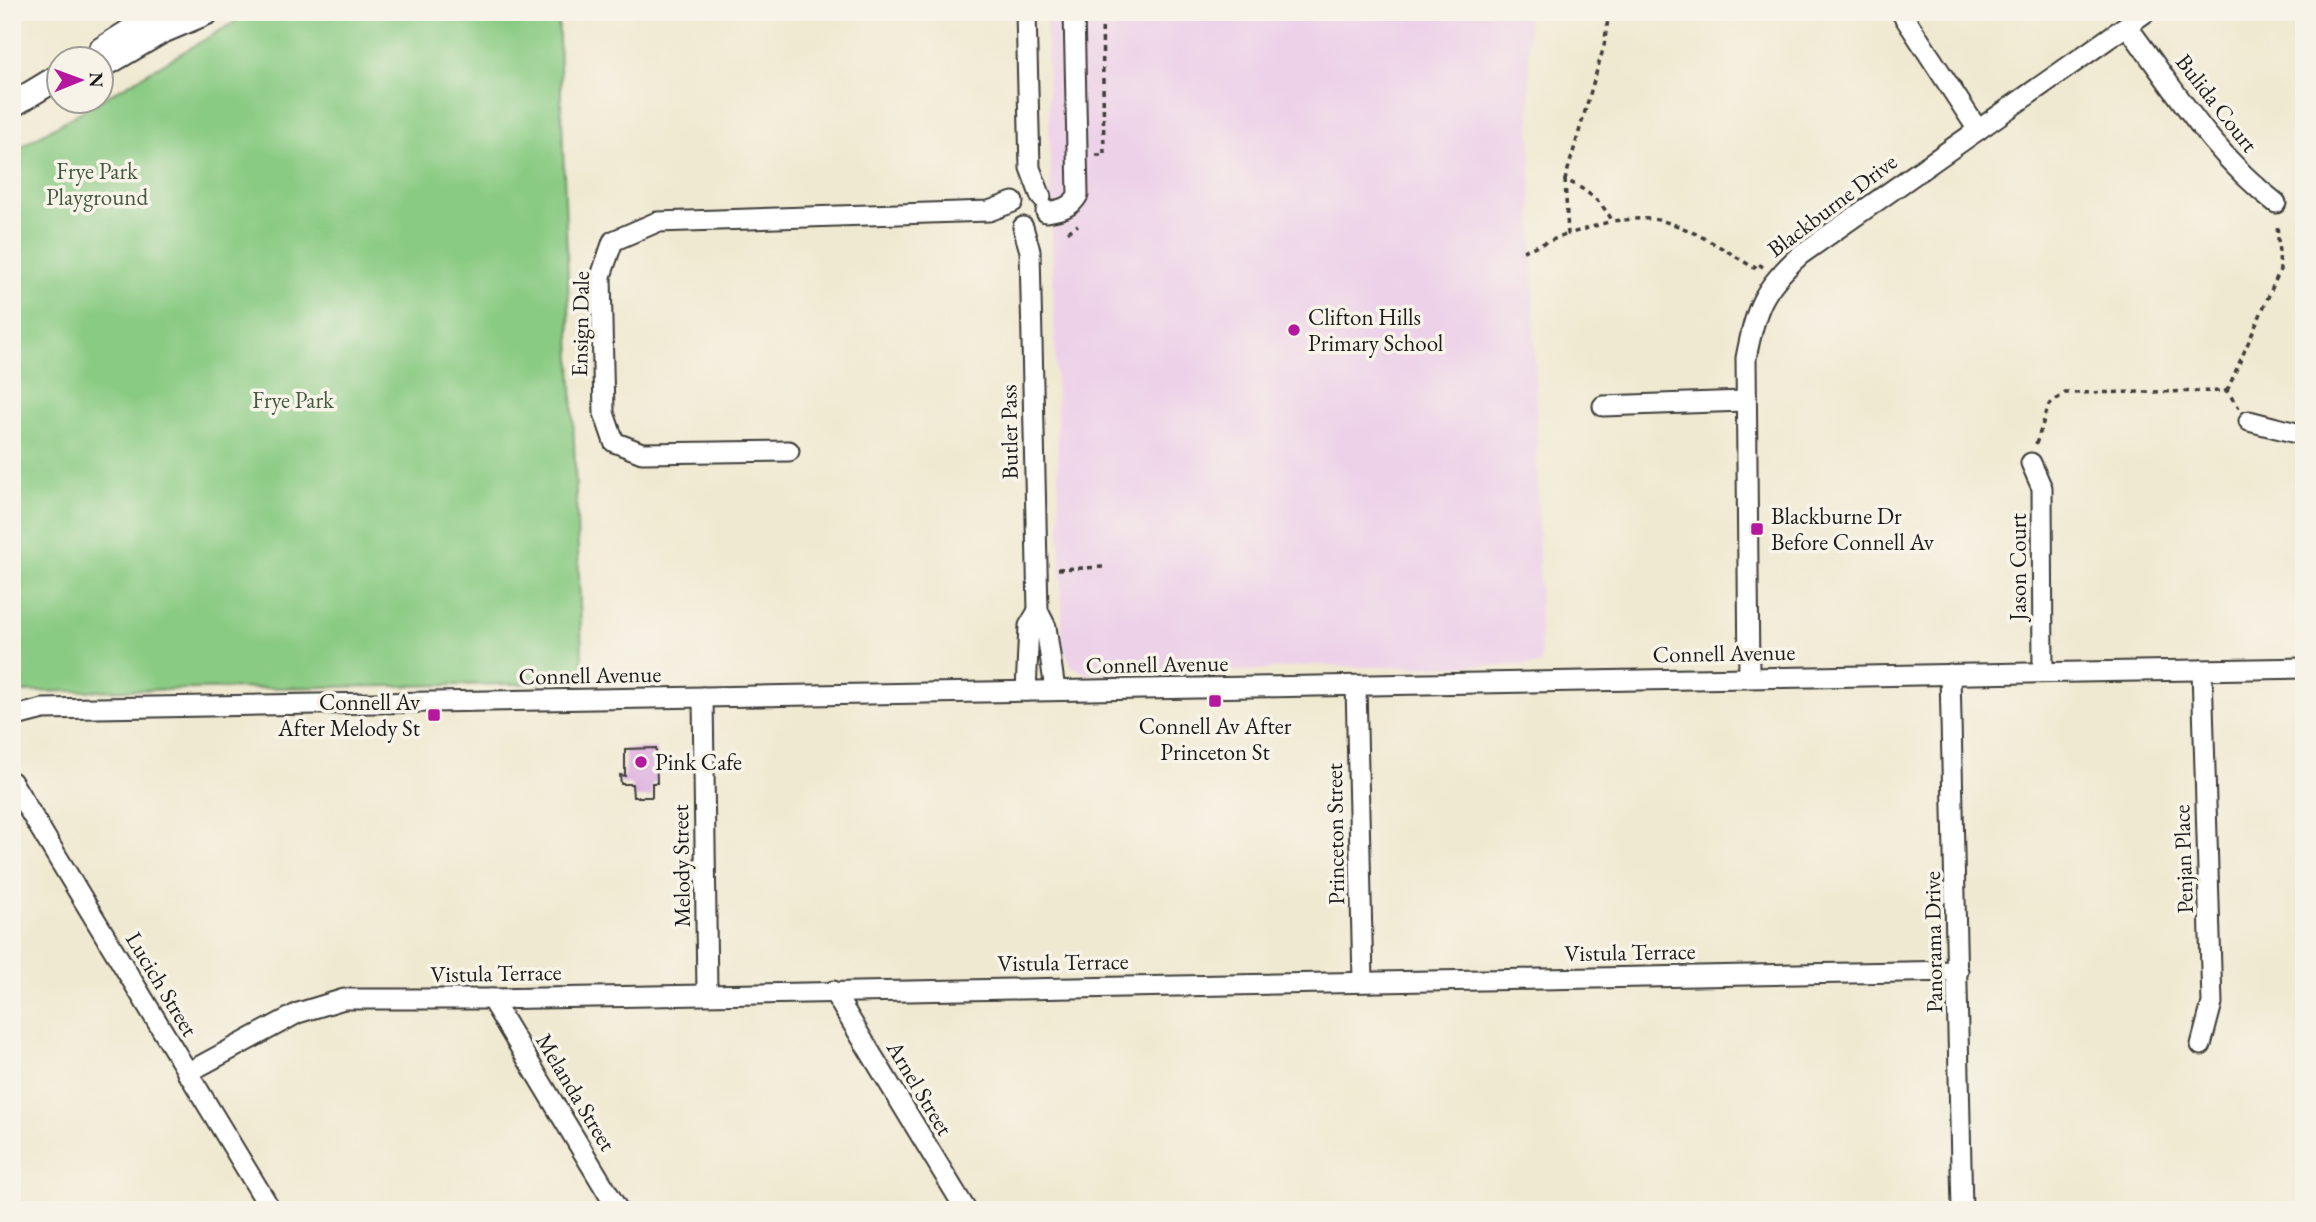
<svg xmlns="http://www.w3.org/2000/svg" width="2316" height="1222" font-family="'EB Garamond',serif">
<style>
.built{fill:#edd1e9}
.green{fill:#8acb83;stroke:#537450;stroke-width:2}
.building{fill:#d69fdf}
.lines{fill:none;stroke-linecap:round;stroke-linejoin:round}
.minor-casing{stroke:#3c3b37;stroke-width:23}
.major-casing{stroke:#3c3b37;stroke-width:28}
.path{stroke:#3c3b37;stroke-width:3.5;stroke-dasharray:5 5;stroke-linecap:butt}
.minor{stroke:#fff;stroke-width:19}
.major{stroke:#fff;stroke-width:24}
.poi-dot{fill:#b5179e;stroke:#f7f3e8;stroke-width:2.5}
.labels{text-anchor:middle;dominant-baseline:central;stroke-width:7;stroke-linejoin:round;paint-order:stroke}
.street-label{font-size:23px;fill:#1c1c1c;stroke:#f7f3e8}
.park-label{font-size:23px;fill:#425940;stroke:#f7f3e8}
.poi-label{font-size:23px;fill:#1c1c1c;stroke:#f7f3e8;text-anchor:start}
</style>
<rect width="100%" height="100%" fill="#f7f3e8"/>
<filter id="ink" filterUnits="userSpaceOnUse"><feTurbulence type="fractalNoise" baseFrequency=".0143" numOctaves="2"/><feDisplacementMap in="SourceGraphic" scale="14" xChannelSelector="R" yChannelSelector="G"/><feConvolveMatrix kernelMatrix="1 2 1 2 8 2 1 2 1" color-interpolation-filters="sRGB"/></filter>
<filter id="wash" filterUnits="userSpaceOnUse"><feTurbulence type="fractalNoise" baseFrequency=".00686" numOctaves="4" result="noise"/><feDisplacementMap in="SourceGraphic" scale="28" xChannelSelector="R" yChannelSelector="G"/><feGaussianBlur stdDeviation="1.57" result="paint"/><feColorMatrix in="noise" values="0 0 0 0 0 0 0 0 0 0 0 0 0 0 0 0 0 1.4 0 .05"/><feComposite in="paint" operator="in"/></filter>
<g filter="url(#wash)">
<rect width="100%" height="100%" fill="#f0e9d1"/>
<polygon class="built" points="1046,12 1528,12 1541,665 1361,667 1314,665 1249,671 1088,674 1071,666 1063,647"/>
<polygon class="green" points="252,12 558,12 583,683 12,692 12,152"/>
<g id="blocks">
<polygon class="building" points="656,748 657,783 652,783 652,797 633,797 632,784 621,784 620,775 625,776 625,749"/>
</g>
</g>
<g filter="url(#ink)">
<use href="#blocks" fill-opacity="0" stroke="#3c3b37" stroke-width="2"/>
<g class="lines">
<defs>
<g id="minor">
<polyline points="1026,12 1030,168 1041,197"/>
<polyline points="1901,12 1978,130"/>
<path d="M 2127,26 C 2174,88 2213,155 2276,203"/>
<path d="M 1046,212 C 1060,210 1071,208 1078,195 L 1074,12"/>
<polyline points="1023,227 1030,251 1038,611 1046,627 1055,690"/>
<polyline points="1603,406 1744,401"/>
<polyline points="2249,421 2304,435"/>
<polyline points="789,451 642,453 614,442 604,413 601,276 613,241 657,222 989,211 1013,202"/>
<polyline points="2031,463 2042,488 2043,672"/>
<polyline points="1950,674 1962,1210"/>
<path d="M 1749,676 L 1746,358 C 1756,307 1762,290 1800,255 L 2146,12"/>
<polyline points="1356,686 1363,981"/>
<polyline points="1026,691 1029,626 1038,611"/>
<polyline points="703,697 707,992"/>
<polyline points="12,717 43,709 2304,668"/>
<polyline points="12,782 271,1210"/>
<polyline points="833,991 966,1210"/>
<polyline points="491,999 618,1210"/>
<polyline points="2201,1045 2212,1003 2202,670"/>
<polyline points="187,1073 298,1013 344,999 491,999 1958,971"/>
</g>
<g id="major">
<polyline points="101,50 161,12"/>
<polyline points="102,66 162,31 207,12"/>
<polyline points="12,105 60,76"/>
</g>
</defs>
<use href="#minor" class="minor-casing"/>
<use href="#major" class="major-casing"/>
<g class="path">
<path d="M 1609,12 L 1604,46 L 1565,180 C 1583,187 1604,203 1612,221 C 1625,220 1638,218 1651,219 C 1683,222 1727,251 1754,268 L 1757,263 L 1763,267"/>
<polyline points="1096,155 1104,155 1102,12"/>
<polyline points="1565,180 1568,234 1612,221"/>
<polyline points="1068,232 1078,225"/>
<polyline points="1523,251 1568,234"/>
<polyline points="2227,391 2280,270 2277,223"/>
<polyline points="2036,444 2049,405 2065,393 2227,391 2239,408"/>
<polyline points="1058,569 1105,567"/>
</g>
<use href="#minor" class="minor"/>
<use href="#major" class="major"/>
</g>
</g>
<g class="poi-dot">
<circle cx="1294" cy="330" r="7"/>
<rect x="1750" y="522" width="14" height="14" rx="3.5"/>
<rect x="1208" y="694" width="14" height="14" rx="3.5"/>
<rect x="427" y="708" width="14" height="14" rx="3.5"/>
<circle cx="641" cy="762" r="7"/>
</g>
<g class="labels">
<g class="street-label">
<text transform="translate(2217 103) rotate(52)">Bulida Court</text>
<text transform="translate(1832 205) rotate(-37)">Blackburne Drive</text>
<text transform="translate(580 324) rotate(-89)">Ensign Dale</text>
<text transform="translate(1009 432) rotate(-91)">Butler Pass</text>
<text transform="translate(2018 567) rotate(-90)">Jason Court</text>
<text transform="translate(1724 653) rotate(-1)">Connell Avenue</text>
<text transform="translate(1157 664) rotate(-1)">Connell Avenue</text>
<text transform="translate(590 675) rotate(-1)">Connell Avenue</text>
<text transform="translate(1335 834) rotate(-91)">Princeton Street</text>
<text transform="translate(2183 859) rotate(-92)">Penjan Place</text>
<text transform="translate(681 866) rotate(-91)">Melody Street</text>
<text transform="translate(1933 942) rotate(-91)">Panorama Drive</text>
<text transform="translate(1630 952) rotate(-1)">Vistula Terrace</text>
<text transform="translate(1063 962) rotate(-1)">Vistula Terrace</text>
<text transform="translate(496 973) rotate(-1)">Vistula Terrace</text>
<text transform="translate(162 984) rotate(59)">Lucich Street</text>
<text transform="translate(920 1088) rotate(59)">Arnel Street</text>
<text transform="translate(576 1092) rotate(59)">Melanda Street</text>
</g>
<g class="park-label">
<text x="97" y="171">Frye Park<tspan x="97" dy="26">Playground</tspan></text>
<text x="293" y="400">Frye Park</text>
</g>
<g class="poi-label">
<text x="1308" y="317">Clifton Hills<tspan x="1308" dy="26">Primary School</tspan></text>
<text x="1771" y="516">Blackburne Dr<tspan x="1771" dy="26">Before Connell Av</tspan></text>
<text x="420" y="702" text-anchor="end">Connell Av<tspan x="420" dy="26">After Melody St</tspan></text>
<text x="1215" y="726" text-anchor="middle">Connell Av After<tspan x="1215" dy="26">Princeton St</tspan></text>
<text x="655" y="762">Pink Cafe</text>
</g>
</g>
<rect width="2316" height="1222" fill="none" stroke="#f7f3e8" stroke-width="42"/>
<g transform="translate(80 80) rotate(89)"><circle r="33" fill="#f7f3e8" stroke="#9f9d96" stroke-width="2"/>
<path d="M0-5L12 26L0 18L-12 26Z" fill="#b5179e"/>
<text y="-10" font-size="19" font-weight="bold" text-anchor="middle" fill="#1c1c1c">N</text>
</g>
</svg>
